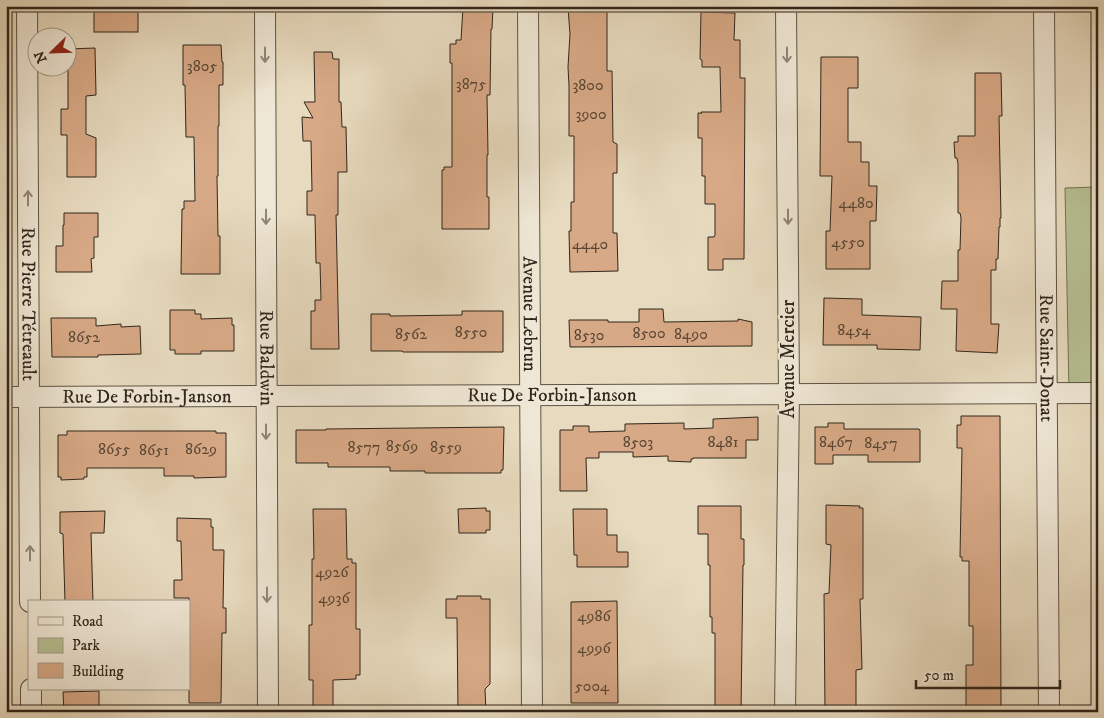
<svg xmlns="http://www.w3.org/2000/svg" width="1104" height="718" font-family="'IM FELL DW Pica',serif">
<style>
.green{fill:#b6bf91;stroke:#737256}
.building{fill:#d8a986;stroke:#30261c}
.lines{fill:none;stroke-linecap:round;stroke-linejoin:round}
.minor-casing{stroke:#5e5344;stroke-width:22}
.minor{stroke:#efe7d5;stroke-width:20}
.oneway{stroke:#908678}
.labels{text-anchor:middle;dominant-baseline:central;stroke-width:4.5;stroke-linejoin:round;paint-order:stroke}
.number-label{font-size:16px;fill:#5a4736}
.street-label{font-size:19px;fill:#30261c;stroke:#efe7d5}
</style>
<rect width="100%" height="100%" fill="#e7dabe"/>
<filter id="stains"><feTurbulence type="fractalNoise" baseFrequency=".004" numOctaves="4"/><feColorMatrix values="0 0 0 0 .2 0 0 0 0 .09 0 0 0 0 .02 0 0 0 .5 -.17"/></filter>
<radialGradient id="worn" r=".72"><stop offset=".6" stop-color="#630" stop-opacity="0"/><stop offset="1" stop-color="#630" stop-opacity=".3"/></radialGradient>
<polygon class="green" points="1098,187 1098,391 1069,391 1065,188"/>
<g class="building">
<rect x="94" y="6" width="44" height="26"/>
<polygon points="463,7 493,7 492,29 491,29 490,95 487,95 488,155 487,155 487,197 489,197 489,229 442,229 442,170 444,170 444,167 452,167 452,63 450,63 450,44 456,44 456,40 461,40"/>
<polygon points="568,8 607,8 607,71 612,71 613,142 617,144 617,173 613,173 613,233 617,233 618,271 570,272 569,231 571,231 571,202 574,202 574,136 569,136 569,86 568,67 570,34"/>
<polygon points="701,12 735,13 734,40 740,40 740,78 745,78 744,259 723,259 723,270 708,270 708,237 714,237 715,235 715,204 705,204 705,176 702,176 702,138 698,138 698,113 702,113 701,112 721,112 720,67 702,67 702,60 700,59"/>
<polygon points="183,45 221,45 222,62 223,62 223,85 219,85 219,126 218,126 218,176 217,176 218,236 220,236 220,274 181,274 182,209 184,209 184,201 195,201 194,137 186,137 185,85 183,85"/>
<polygon points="95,48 96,95 86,96 86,134 96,138 96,177 67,177 67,135 61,135 61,109 68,109 68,49"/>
<polygon points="314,52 332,52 333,59 339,59 339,102 341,102 342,127 346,127 347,172 338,172 338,215 336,215 339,349 311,349 311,311 315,311 315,300 321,300 320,263 316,263 315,215 307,215 307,191 312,191 311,141 303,141 302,117 313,118 304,102 315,102"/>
<polygon points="821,57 858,57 858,88 848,88 848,142 861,142 861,162 869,162 869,186 877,186 876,221 870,221 870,269 826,269 826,231 830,231 832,176 820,176"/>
<polygon points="975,73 1001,73 1002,116 999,116 1001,218 1000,218 1000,227 999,227 998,259 996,259 996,270 991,270 991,324 999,324 997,353 956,351 957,309 941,309 942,281 958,281 958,250 960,250 961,218 960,213 958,213 958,164 957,158 955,158 954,142 958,142 958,136 975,136"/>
<polygon points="64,213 98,213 98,237 94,237 94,258 91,259 92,272 56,272 56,246 63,246 63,225 64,225"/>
<polygon points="824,298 862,299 862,315 921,317 920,350 877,349 877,345 823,345"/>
<polygon points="639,309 663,309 664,322 738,321 738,319 752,322 752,346 570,347 569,320 608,320 608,322 639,322"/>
<polygon points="170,310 195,310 195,314 201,314 201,319 232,318 232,325 234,325 234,351 201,351 201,354 175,354 175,350 170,350"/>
<polygon points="462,311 503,311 503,352 403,352 402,351 371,351 371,314 390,314 390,316 462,315"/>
<polygon points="51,318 96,318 96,326 121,324 121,327 140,326 141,354 98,355 98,357 52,357"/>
<polygon points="961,416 1000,416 1001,712 966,712 966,665 973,665 973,626 969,626 969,561 962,561 962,557 960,557 962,448 957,448 957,425 961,425"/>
<polygon points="758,417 758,440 746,440 746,458 693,458 693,459 691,459 691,462 668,461 668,456 633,457 633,452 599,452 599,458 586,458 587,491 560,491 560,430 573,430 573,426 589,426 589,432 625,431 625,424 684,423 684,429 713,428 713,419"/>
<polygon points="828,423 844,423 844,429 919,429 920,430 920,462 868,462 868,455 833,455 833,464 815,464 815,427 828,427"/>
<polygon points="504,427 503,470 501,470 501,473 425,473 425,471 390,471 390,467 328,467 328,463 296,463 296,430 326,430 326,429"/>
<polygon points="67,431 216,431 216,433 226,433 226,477 194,478 194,476 164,476 164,468 87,468 87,477 84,477 84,479 61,480 61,477 58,477 58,435 67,435"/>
<polygon points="826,505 860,506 859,508 863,508 863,599 860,599 862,669 856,670 856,712 825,712 824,594 829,593 831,545 826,544"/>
<polygon points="698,506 741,506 741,539 744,539 744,565 743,565 741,712 715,712 715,633 712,633 712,617 710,617 710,565 708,565 708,534 698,534"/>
<polygon points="486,508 486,511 490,511 490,530 486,530 486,533 459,533 458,509"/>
<polygon points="313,509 346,509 347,559 352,559 352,563 356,563 356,629 360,629 360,675 356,675 356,679 333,680 333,712 313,712 313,680 309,680 309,625 312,625 312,559 314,559"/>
<polygon points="573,509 607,509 607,535 617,535 617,552 628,552 628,567 577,567 577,555 574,555"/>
<polygon points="105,511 104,533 91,533 93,602 65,602 63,534 60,533 60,512"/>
<polygon points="177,518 211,519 211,527 213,527 213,550 224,550 223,608 226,608 226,633 222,633 221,703 189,703 189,598 174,598 174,580 182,580 181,541 177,541"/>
<polygon points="457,596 481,596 481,599 490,599 490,684 485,689 486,712 458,712 457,618 446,618 446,599 457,599"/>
<polygon points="617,601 618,703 571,703 571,602"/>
<polygon points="99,691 99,712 64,712 63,692"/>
</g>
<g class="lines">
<defs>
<g id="minor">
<path id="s1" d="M 27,6 L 30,602"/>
<path id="s2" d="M 265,6 L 268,712"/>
<path id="s3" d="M 528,6 L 532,712"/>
<path id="s4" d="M 1044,6 L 1049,712"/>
<path id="s5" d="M 6,397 L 1098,393"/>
<polyline points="31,689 31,712"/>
<polyline points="785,712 789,394 786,6"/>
</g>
</defs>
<use href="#minor" class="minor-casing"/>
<use href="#minor" class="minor"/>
</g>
<defs><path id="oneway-shaft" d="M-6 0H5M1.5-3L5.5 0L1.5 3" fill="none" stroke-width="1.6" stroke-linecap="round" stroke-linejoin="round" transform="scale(1.25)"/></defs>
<g class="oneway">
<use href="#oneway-shaft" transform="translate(265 55) rotate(90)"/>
<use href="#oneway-shaft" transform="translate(787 55) rotate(90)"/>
<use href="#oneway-shaft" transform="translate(28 198) rotate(-90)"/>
<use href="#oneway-shaft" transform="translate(266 217) rotate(90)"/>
<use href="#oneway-shaft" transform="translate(788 217) rotate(90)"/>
<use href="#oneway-shaft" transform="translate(266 432) rotate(90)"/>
<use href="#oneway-shaft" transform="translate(30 553) rotate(-90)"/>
<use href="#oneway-shaft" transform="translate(267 595) rotate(90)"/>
</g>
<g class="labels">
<g class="number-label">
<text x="202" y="66">3805</text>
<text x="471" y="84">3875</text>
<text x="588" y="85">3800</text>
<text x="591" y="114">3900</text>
<text x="856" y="203">4480</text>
<text x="848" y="242">4550</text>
<text x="590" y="244">4440</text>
<text x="854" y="330">8454</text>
<text x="471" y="332">8550</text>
<text x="649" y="333">8500</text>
<text x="411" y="334">8562</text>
<text x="691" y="334">8490</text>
<text x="589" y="335">8530</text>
<text x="84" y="337">8652</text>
<text x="638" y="442">8503</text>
<text x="723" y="442">8481</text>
<text x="836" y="442">8467</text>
<text x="881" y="443">8457</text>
<text x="402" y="446">8569</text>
<text x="364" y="447">8577</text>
<text x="446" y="447">8559</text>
<text x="114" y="449">8655</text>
<text x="201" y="449">8629</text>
<text x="154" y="450">8651</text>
<text x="332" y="572">4926</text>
<text x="334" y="598">4936</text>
<text x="594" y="616">4986</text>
<text x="594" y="648">4996</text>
<text x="592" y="686">5004</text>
</g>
<g class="street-label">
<text stroke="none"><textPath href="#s1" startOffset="298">Rue Pierre Tétreault</textPath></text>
<text stroke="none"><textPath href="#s3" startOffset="308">Avenue Lebrun</textPath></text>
<text stroke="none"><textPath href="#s2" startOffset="352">Rue Baldwin</textPath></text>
<text transform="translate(788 359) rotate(-90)">Avenue Mercier</text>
<text stroke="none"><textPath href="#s4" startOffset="352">Rue Saint-Donat</textPath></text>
<text stroke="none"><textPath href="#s5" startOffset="546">Rue De Forbin-Janson</textPath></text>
<text stroke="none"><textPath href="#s5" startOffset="141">Rue De Forbin-Janson</textPath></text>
</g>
</g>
<rect width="1104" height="718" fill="none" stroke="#e7dabe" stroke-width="25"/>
<rect x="8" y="8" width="1089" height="703" fill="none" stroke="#30261c" stroke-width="2.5"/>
<rect x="12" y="12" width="1079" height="693" fill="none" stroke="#30261c"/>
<rect x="28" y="600" width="162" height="90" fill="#efe7d5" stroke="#a39a8b"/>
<rect x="38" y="617" width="25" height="8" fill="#efe7d5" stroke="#a39a8b"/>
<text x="72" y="626" font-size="15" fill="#30261c">Road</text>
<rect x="38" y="638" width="25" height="15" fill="#b6bf91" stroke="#a39a8b"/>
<text x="72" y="650" font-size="15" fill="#30261c">Park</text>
<rect x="38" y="663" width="25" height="15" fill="#d8a986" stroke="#a39a8b"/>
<text x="72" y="676" font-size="15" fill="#30261c">Building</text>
<g transform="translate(52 52) rotate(247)"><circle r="24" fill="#efe7d5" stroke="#a39a8b"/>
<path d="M0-4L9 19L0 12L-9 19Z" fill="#8f2418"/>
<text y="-8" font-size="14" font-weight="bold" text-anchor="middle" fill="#30261c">N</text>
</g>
<path d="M916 680v8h144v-8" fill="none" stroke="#30261c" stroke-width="2.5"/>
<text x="924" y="680" font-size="15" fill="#30261c" stroke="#efe7d5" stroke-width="4" paint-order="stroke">50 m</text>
<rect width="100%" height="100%" filter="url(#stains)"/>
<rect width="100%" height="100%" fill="url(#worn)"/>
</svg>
